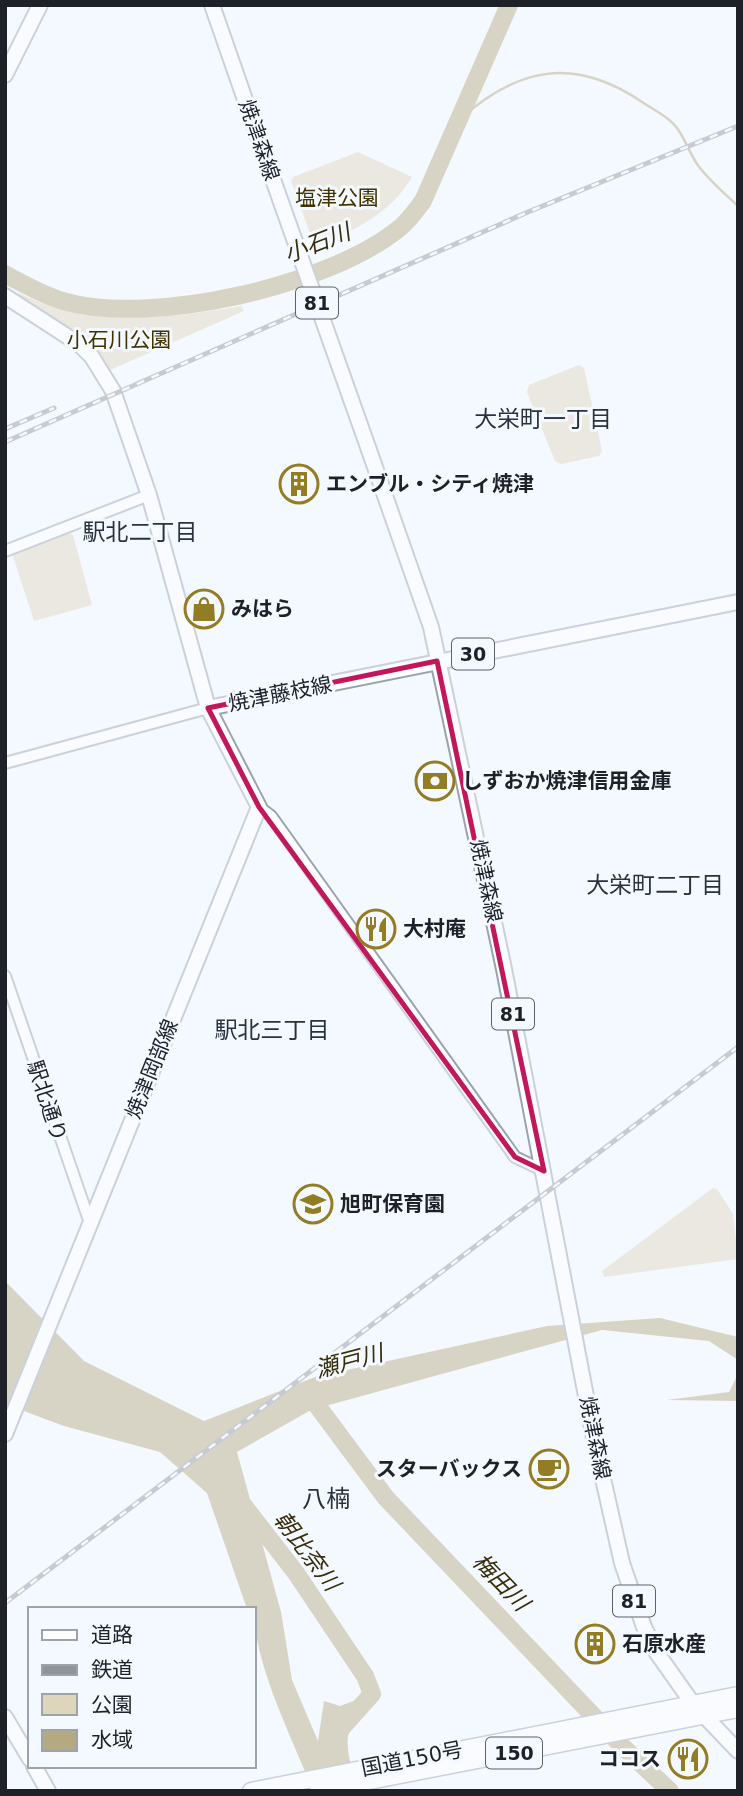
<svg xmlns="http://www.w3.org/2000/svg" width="743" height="1796" font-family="'DejaVu Sans','Noto Sans JP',sans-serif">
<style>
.green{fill:#ded6ba}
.water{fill:#b4a981}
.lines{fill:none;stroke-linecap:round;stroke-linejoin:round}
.stream{stroke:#b4a981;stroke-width:2.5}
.river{stroke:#b4a981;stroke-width:18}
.minor-casing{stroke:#98a3b2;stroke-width:14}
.major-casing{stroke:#98a3b2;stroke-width:18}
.highway-casing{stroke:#98a3b2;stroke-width:19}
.minor{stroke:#fff;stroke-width:10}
.major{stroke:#fff;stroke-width:14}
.highway{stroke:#fff;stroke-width:16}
.rail-casing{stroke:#8f939a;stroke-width:5}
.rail{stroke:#f4f8ff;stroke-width:2.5;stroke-dasharray:8;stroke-linecap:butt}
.major-bridge-casing{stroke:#98a3b2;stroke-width:18;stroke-linecap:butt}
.major-bridge{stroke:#fff;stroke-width:14}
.marked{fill:none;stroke:#c2185b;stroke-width:5;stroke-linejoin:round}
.labels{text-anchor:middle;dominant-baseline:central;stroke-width:6;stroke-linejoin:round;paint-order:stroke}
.shield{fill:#f4f8ff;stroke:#5e6268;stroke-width:2}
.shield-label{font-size:19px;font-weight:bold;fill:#1e2228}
.street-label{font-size:21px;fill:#1e2228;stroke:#f4f8ff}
.park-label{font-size:21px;fill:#403300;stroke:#f4f8ff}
.poi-label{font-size:21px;font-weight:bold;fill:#1e2228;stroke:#f4f8ff;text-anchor:start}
.water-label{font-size:23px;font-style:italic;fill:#362d0a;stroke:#f4f8ff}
.neighbourhood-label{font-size:23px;fill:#29323f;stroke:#f4f8ff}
.quarter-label{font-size:24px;fill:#29323f;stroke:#f4f8ff}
</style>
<rect width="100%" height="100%" fill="#f4f8ff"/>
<g class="green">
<path d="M 358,152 L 412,177 C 390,214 356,229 318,246 L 314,244 L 291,181 L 293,177 Z"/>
<path d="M 19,293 C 89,327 167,319 241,306 L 244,311 L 110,370 L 82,339 L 19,297 Z"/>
<polygon points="579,365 584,368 602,451 599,456 561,464 555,461 527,392 529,385"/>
<polygon points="68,533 73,535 92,605 34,621 12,553"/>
<polygon points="713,1188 717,1189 733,1214 738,1259 604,1277 602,1271"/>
</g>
<g class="water">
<path d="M 5,1281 L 84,1361 L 204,1421 L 315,1377 L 547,1326 L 660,1318 L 738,1337 L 738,1360 L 709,1341 L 602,1330 L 311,1410 L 237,1452 L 281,1612 L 292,1680 L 318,1741 L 324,1701 L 340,1706 L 372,1694 C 340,1730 343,1748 361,1791 L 313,1791 C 292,1737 254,1665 254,1609 L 247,1609 L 207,1493 L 160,1452 L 64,1426 L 5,1404 Z"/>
<polygon points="738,1374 738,1401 667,1400 729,1392"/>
</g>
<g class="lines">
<path class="stream" d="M 459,120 C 518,67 574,56 642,102 C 654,110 671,118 679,131 C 687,143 691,157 700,168 C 711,182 725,194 738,206"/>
<g class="river">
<path d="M 5,274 C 23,284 43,295 63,301 C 151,327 333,285 402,226 C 410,219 417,209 423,201 L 509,5"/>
<polyline points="310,1396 386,1498 622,1746 670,1791"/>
<polyline points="244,1506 296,1573 365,1676 372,1694 338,1732"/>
</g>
<defs>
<g id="minor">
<polyline points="5,551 149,495"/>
<polyline points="5,763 208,708"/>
<polyline points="259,807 271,816 515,1157 544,1171"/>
<polyline points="5,976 91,1226"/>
</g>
<g id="major">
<polyline points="212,5 265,157"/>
<polyline points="5,75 40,5"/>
<polyline points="5,296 79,344 92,357 113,391 149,495 208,708 259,807 5,1434"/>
<polyline points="369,450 431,627 504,969 595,1443 622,1563 644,1627 657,1653 693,1704 738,1751"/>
<polyline points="208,708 738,602"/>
<polyline points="5,1717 30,1759"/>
<polyline points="34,1766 48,1791"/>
</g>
<g id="highway">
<polyline points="251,1791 738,1695"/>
<polyline points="318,1791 738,1709"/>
</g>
</defs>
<use href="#minor" class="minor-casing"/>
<use href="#major" class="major-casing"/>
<use href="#highway" class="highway-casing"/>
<use href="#minor" class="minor"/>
<use href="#major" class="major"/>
<use href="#highway" class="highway"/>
<defs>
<g id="rail">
<polyline points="5,429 54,408"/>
<polyline points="5,442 528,212 738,126"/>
<polyline points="5,1603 738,1047"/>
</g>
</defs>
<use href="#rail" class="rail-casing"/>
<use href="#rail" class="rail"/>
<defs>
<polyline id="major-bridge" points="265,157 369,450"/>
</defs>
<use href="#major-bridge" class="major-bridge-casing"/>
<use href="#major-bridge" class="major-bridge"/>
</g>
<path d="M0 0H743V1796H0ZM 437,661 L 544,1171 L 515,1157 L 259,807 L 208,708 Z" fill="#f4f8ff" fill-opacity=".55" fill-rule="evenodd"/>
<path class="marked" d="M 437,661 L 544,1171 L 515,1157 L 259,807 L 208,708 Z"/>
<defs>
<symbol id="building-ring" viewBox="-11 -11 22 22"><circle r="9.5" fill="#f4f8ff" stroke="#937d24" stroke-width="1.5"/><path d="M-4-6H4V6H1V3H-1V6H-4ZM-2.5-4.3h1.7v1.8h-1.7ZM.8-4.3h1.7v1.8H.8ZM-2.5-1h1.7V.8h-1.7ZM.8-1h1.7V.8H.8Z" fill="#937d24"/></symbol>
<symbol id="shop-ring" viewBox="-11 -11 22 22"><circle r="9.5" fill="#f4f8ff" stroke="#937d24" stroke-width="1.5"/><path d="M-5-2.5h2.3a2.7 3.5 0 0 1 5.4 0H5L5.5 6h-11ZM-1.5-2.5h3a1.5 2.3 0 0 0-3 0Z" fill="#937d24"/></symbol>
<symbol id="bank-ring" viewBox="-11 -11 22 22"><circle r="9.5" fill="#f4f8ff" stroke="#937d24" stroke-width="1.5"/><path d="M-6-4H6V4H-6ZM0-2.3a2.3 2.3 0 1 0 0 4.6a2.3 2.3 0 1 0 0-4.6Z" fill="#937d24"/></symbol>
<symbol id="restaurant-ring" viewBox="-11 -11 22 22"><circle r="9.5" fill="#f4f8ff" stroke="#937d24" stroke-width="1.5"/><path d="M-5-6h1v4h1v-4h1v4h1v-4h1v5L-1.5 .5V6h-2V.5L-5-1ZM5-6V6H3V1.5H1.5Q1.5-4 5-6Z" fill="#937d24"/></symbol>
<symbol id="school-ring" viewBox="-11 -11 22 22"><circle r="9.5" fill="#f4f8ff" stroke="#937d24" stroke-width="1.5"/><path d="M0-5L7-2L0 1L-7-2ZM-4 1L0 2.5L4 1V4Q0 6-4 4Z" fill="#937d24"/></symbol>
<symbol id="cafe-ring" viewBox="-11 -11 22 22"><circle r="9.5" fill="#f4f8ff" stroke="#937d24" stroke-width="1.5"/><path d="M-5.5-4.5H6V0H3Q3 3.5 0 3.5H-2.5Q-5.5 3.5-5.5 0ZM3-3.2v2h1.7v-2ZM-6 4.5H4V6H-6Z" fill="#937d24"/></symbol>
</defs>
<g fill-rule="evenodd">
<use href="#building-ring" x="277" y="462" width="44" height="44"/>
<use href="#shop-ring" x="182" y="587" width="44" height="44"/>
<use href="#bank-ring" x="413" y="759" width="44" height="44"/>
<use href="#restaurant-ring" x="354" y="907" width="44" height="44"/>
<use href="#school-ring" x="291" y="1182" width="44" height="44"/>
<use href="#cafe-ring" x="527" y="1447" width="44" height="44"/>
<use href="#building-ring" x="573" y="1622" width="44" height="44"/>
<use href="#restaurant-ring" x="666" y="1737" width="44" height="44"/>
</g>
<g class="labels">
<g class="shield">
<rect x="296" y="287.5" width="42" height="31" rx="5"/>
<rect x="452" y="638.5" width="42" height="31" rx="5"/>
<rect x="492" y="998.5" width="42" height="31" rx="5"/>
<rect x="613" y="1585.5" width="42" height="31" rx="5"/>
<rect x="486" y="1737.5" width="56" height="31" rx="5"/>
</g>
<g class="shield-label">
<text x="317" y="303">81</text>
<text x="473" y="654">30</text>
<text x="513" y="1014">81</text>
<text x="634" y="1601">81</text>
<text x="514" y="1753">150</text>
</g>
<g class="street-label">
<text transform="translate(259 140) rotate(71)">焼津森線</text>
<text transform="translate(280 694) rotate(-11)">焼津藤枝線</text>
<text transform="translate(486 881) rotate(78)">焼津森線</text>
<text transform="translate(152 1069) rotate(-68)">焼津岡部線</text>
<text transform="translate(47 1101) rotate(72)">駅北通り</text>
<text transform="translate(595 1438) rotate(79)">焼津森線</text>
<text transform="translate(412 1759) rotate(-11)">国道150号</text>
</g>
<g class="park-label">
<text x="337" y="198">塩津公園</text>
<text x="119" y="340">小石川公園</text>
</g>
<g class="poi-label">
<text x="326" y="484">エンブル・シティ焼津</text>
<text x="231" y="609">みはら</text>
<text x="462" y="781">しずおか焼津信用金庫</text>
<text x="403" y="929">大村庵</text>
<text x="340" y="1204">旭町保育園</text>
<text x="522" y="1469" text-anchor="end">スターバックス</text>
<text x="622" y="1644">石原水産</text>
<text x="661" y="1759" text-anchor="end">ココス</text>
</g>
<g class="water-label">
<text transform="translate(317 243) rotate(-21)">小石川</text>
<text transform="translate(349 1361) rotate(-15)">瀬戸川</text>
<text transform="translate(307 1551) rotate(53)">朝比奈川</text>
<text transform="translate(501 1582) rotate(46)">梅田川</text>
</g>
<g class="neighbourhood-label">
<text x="543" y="419">大栄町一丁目</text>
<text x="140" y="532">駅北二丁目</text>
<text x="655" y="885">大栄町二丁目</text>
<text x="272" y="1030">駅北三丁目</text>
</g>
<g class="quarter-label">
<text x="326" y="1499">八楠</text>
</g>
</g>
<rect width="743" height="1796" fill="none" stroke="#1e2228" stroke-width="14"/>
<rect x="28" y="1607" width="228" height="161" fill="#f4f8ff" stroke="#9ea2a9" stroke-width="2"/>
<rect x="42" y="1630" width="35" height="10" fill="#ffffff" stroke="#9ea2a9" stroke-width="2"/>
<text x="91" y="1642" font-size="21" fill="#1e2228">道路</text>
<rect x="42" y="1665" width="35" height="10" fill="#8f939a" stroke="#9ea2a9" stroke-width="2"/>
<text x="91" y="1677" font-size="21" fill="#1e2228">鉄道</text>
<rect x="42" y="1694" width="35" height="21" fill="#ded6ba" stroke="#9ea2a9" stroke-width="2"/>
<text x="91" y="1712" font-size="21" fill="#1e2228">公園</text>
<rect x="42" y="1730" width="35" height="21" fill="#b4a981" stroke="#9ea2a9" stroke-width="2"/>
<text x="91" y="1747" font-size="21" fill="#1e2228">水域</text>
</svg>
